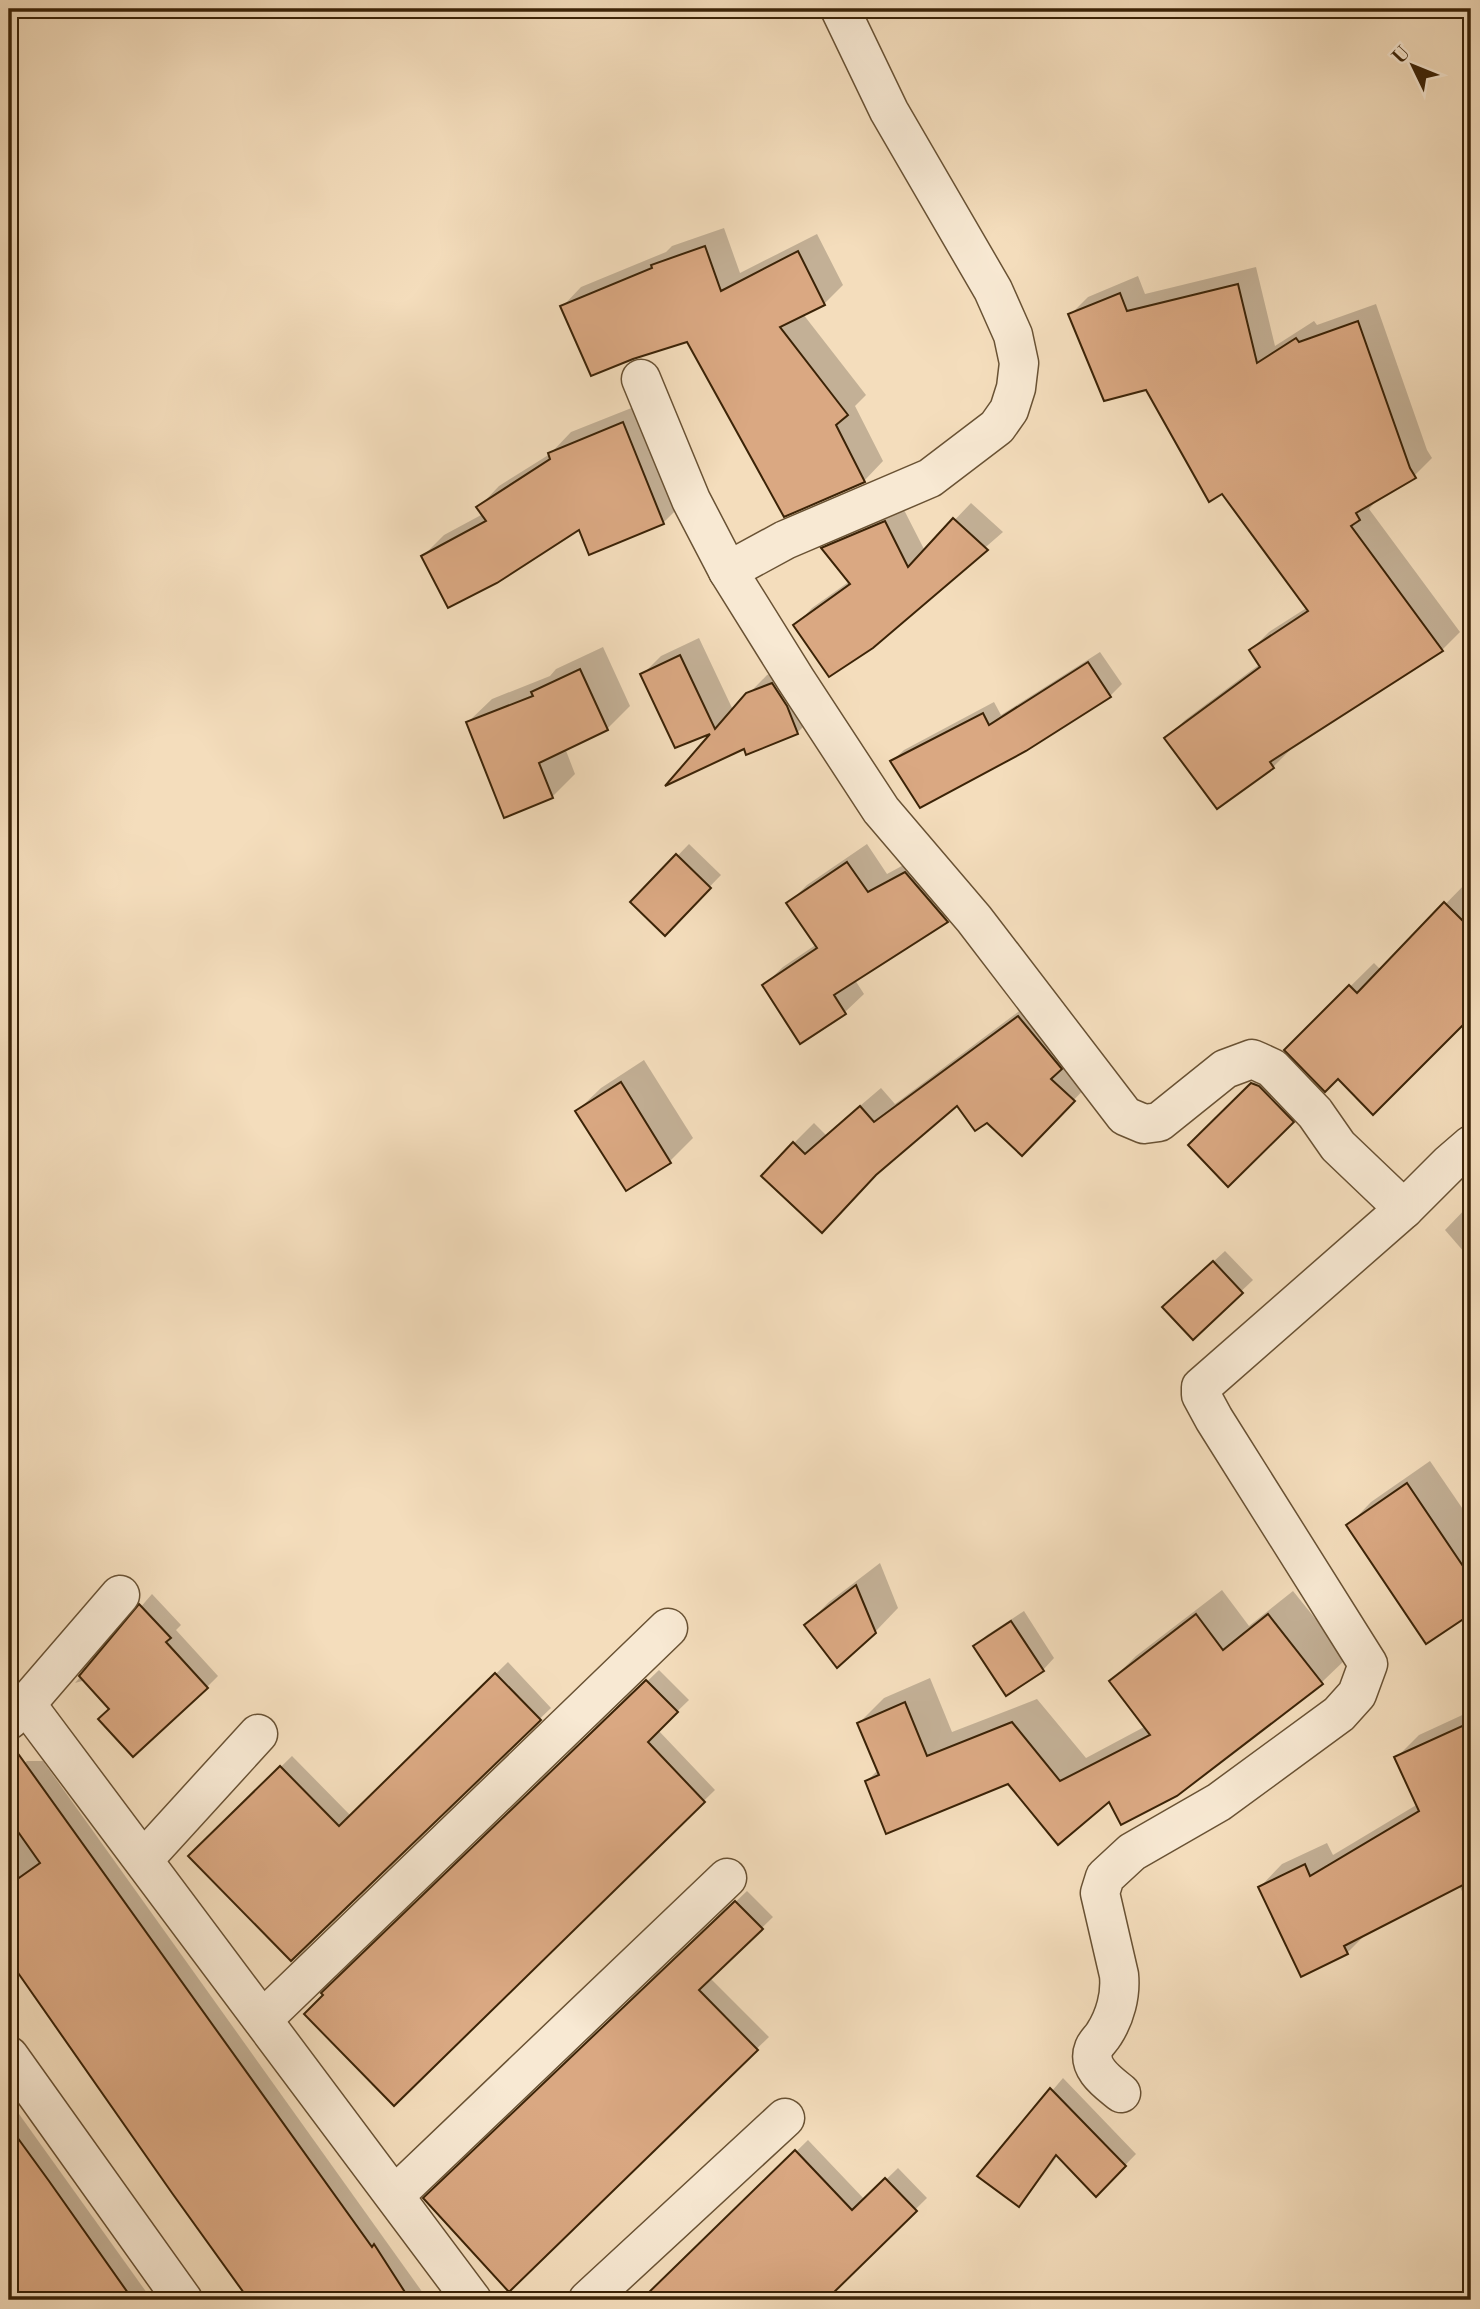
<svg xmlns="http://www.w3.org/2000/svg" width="1480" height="2309" font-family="'Libre Bodoni',serif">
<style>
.shadow{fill:#0003}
.building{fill:#daa882;stroke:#3b2307;stroke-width:2}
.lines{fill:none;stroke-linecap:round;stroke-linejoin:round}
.street-casing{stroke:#695234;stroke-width:41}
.street{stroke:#f8e9d3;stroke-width:38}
</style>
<rect width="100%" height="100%" fill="#f4ddbc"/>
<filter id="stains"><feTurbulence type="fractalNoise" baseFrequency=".00286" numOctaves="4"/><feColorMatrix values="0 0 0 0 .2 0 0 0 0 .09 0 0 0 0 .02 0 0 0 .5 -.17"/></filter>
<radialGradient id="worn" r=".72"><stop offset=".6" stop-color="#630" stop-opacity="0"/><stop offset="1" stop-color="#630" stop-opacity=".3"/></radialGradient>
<g class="shadow">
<polygon points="724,228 740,273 817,234 843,285 824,304 803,314 866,395 855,406 883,461 864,481 688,340 562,307 581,287 666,252 672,246"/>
<polygon points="1256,267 1275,346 1314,321 1317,325 1376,304 1427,450 1432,458 1414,476 1376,501 1369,509 1460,632 1442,650 1290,747 1291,749 1273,767 1217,807 1167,738 1185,720 1260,664 1251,650 1269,632 1308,607 1146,388 1070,315 1088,297 1138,276 1145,294"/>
<polygon points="644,403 684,502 663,523 580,527 423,556 444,535 483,514 479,507 499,486 550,454 571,432"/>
<polygon points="971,503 1003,532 872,646 796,625 812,608 850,581 823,549 839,532 902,506 925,551"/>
<polygon points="699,638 733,710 767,675 791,665 816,714 797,733 745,746 716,730 676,746 642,675 661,656"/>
<polygon points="603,647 630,706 607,729 565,748 575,774 552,797 468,722 492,699 550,676 556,669"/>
<polygon points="1100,652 1122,684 1110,696 1026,750 892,761 904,750 994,702 1001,715"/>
<polygon points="689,844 721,875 665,933 633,902"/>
<polygon points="867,844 887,874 924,854 965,902 946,920 855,980 864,994 845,1012 800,1041 764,985 783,967 817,944 789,903 807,885"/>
<polygon points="1471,878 1471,1014 1373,1112 1338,1077 1286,1050 1374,963 1381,970"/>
<polygon points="1038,997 1093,1080 1042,1133 987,1121 957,1103 882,1168 842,1210 794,1143 814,1123 826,1135 881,1088 895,1104"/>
<polygon points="644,1060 693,1138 670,1161 577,1111 601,1088"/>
<polygon points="1276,1060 1316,1098 1228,1184 1190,1145"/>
<polygon points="1471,1203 1471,1260 1445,1230"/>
<polygon points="1225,1251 1253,1280 1193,1337 1176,1296"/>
<polygon points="1430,1461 1471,1521 1471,1612 1427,1642 1348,1526 1371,1502"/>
<polygon points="880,1563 898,1608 875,1632 806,1625 829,1602"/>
<polygon points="1222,1590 1249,1626 1293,1591 1347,1658 1322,1682 1176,1794 1110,1799 1009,1782 867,1781 879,1769 859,1723 884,1698 930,1678 952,1732 1037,1699 1086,1758 1146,1726 1111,1681 1136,1656"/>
<polygon points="152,1594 181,1625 176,1630 218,1676 207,1687 177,1654 75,1683"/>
<polygon points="1024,1611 1054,1658 1043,1670 975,1646 987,1635"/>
<polygon points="508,1662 551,1708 291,1959 190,1856 292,1756 351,1816"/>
<polygon points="659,1670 689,1700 658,1730 715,1790 394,2103 335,1982"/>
<polygon points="1471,1711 1471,1911 1459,1885 1368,1932 1347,1953 1260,1887 1282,1864 1327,1843 1333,1855 1418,1804 1396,1758 1419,1735"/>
<polygon points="27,1761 43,1761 428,2300 252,2300 9,1960 9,1775"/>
<polygon points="747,1891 773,1917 710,1978 769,2037 509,2289 437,2187"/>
<polygon points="1063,2078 1136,2154 1097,2194 1058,2155 1030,2193 1019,2204 980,2176"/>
<polygon points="9,2100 152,2300 9,2300"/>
<polygon points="808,2140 865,2200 898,2168 927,2198 823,2300 644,2300"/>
</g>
<g class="building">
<polygon points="705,246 721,291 798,251 825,305 780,327 848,415 836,425 865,482 784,517 687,342 633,359 591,376 560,306 652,268 651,265"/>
<polygon points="1238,284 1257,363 1296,338 1299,342 1358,321 1410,468 1416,478 1356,513 1360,520 1351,526 1443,651 1270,762 1274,768 1217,809 1164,738 1260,667 1249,650 1308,611 1222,494 1209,502 1146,390 1104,401 1068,314 1120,293 1127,311"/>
<polygon points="623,422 664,524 589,555 579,530 497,583 448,608 421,556 486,521 476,507 550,459 548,453"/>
<polygon points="953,518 988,550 873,648 829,677 793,625 850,584 821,548 885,521 908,567"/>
<polygon points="680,655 715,729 746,693 772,683 787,706 798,734 746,755 744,749 665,786 710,734 675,748 640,674"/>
<polygon points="1088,662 1111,697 1026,751 920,808 890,761 983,713 989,725"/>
<polygon points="580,669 608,730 539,763 553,798 504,818 466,722 533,696 531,692"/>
<polygon points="676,854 711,888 665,936 630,902"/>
<polygon points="847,862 868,892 905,872 948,922 834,995 846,1014 800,1044 762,985 817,948 786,903"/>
<polygon points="1444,902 1471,929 1471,1017 1373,1115 1338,1079 1325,1092 1284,1050 1349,985 1357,993"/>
<polygon points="1018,1016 1062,1069 1051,1079 1075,1101 1022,1156 987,1123 975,1131 957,1106 876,1175 822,1233 761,1176 793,1142 805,1154 860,1106 874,1122"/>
<polygon points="621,1082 671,1163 626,1191 575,1111"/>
<polygon points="1251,1083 1259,1086 1294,1122 1228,1187 1188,1145"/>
<polygon points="1213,1261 1243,1293 1193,1340 1162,1307"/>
<polygon points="1407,1483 1471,1578 1471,1614 1426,1644 1346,1525"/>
<polygon points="856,1585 876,1633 837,1668 804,1625"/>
<polygon points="139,1604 171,1638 166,1642 208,1688 133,1757 98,1719 109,1709 79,1676"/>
<polygon points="1196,1614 1223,1650 1268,1614 1323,1684 1177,1796 1121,1825 1109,1802 1058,1845 1008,1784 886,1834 865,1781 879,1775 857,1723 905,1702 927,1756 1012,1722 1060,1781 1150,1735 1109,1681"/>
<polygon points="1011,1621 1044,1671 1006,1696 973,1646"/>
<polygon points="495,1673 541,1720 291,1961 188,1856 280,1766 339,1826"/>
<polygon points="646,1680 678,1712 648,1742 705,1802 394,2106 304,2014 323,1995 321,1993"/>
<polygon points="1471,1722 1471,1881 1344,1946 1348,1954 1301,1977 1258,1887 1305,1864 1310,1876 1419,1811 1394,1757"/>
<polygon points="9,1741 372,2247 374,2244 410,2300 249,2300 172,2193 9,1960 9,1885 40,1863 9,1819"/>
<polygon points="735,1901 763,1929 699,1990 758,2050 509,2292 423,2198"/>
<polygon points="1050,2088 1126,2166 1096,2197 1056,2155 1019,2207 977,2176"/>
<polygon points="9,2126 49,2181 133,2300 9,2300"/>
<polygon points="795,2150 852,2210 885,2178 917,2211 826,2300 641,2300"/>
</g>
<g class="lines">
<defs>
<g id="street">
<polyline points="840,9 889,111 993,290 1013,335 1019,363 1016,388 1009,410 997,427 930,478 785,540 728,571 796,680 881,810 974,919 1125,1116 1144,1124 1159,1122 1225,1069 1252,1059 1259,1062 1272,1068 1315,1113 1338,1146 1404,1209 1449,1164 1471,1145"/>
<polyline points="641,379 691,500 728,571"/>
<polyline points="26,1704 472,2300"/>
<polyline points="9,1720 26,1704 120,1595"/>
<polyline points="144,1859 258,1734"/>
<polyline points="263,2019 668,1628"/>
<polyline points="9,2056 183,2300"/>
<path d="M 1121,2093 C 1109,2083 1086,2068 1094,2048 C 1096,2043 1101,2039 1104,2034 C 1115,2017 1121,1995 1119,1975 L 1100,1893 L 1105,1877 L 1132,1852 L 1219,1802 L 1339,1714 L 1357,1694 L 1368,1664 L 1214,1419 L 1201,1395 L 1201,1387 L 1404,1209"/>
<polyline points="395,2195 727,1878"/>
<polyline points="588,2300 785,2118"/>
</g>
</defs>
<use href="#street" class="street-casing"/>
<use href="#street" class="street"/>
</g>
<rect width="1480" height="2309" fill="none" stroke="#f4ddbc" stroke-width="35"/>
<rect x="10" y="10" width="1459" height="2288" fill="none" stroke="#3b2307" stroke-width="3.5"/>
<rect x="18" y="18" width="1445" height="2274" fill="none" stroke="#3b2307" stroke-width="2"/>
<g transform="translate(1413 66) rotate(313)" stroke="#f8e9d3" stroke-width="5" paint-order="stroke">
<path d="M0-5L12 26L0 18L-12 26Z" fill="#3b2307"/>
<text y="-10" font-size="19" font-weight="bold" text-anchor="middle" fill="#3b2307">U</text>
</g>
<rect width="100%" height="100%" filter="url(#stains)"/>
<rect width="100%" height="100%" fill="url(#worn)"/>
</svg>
